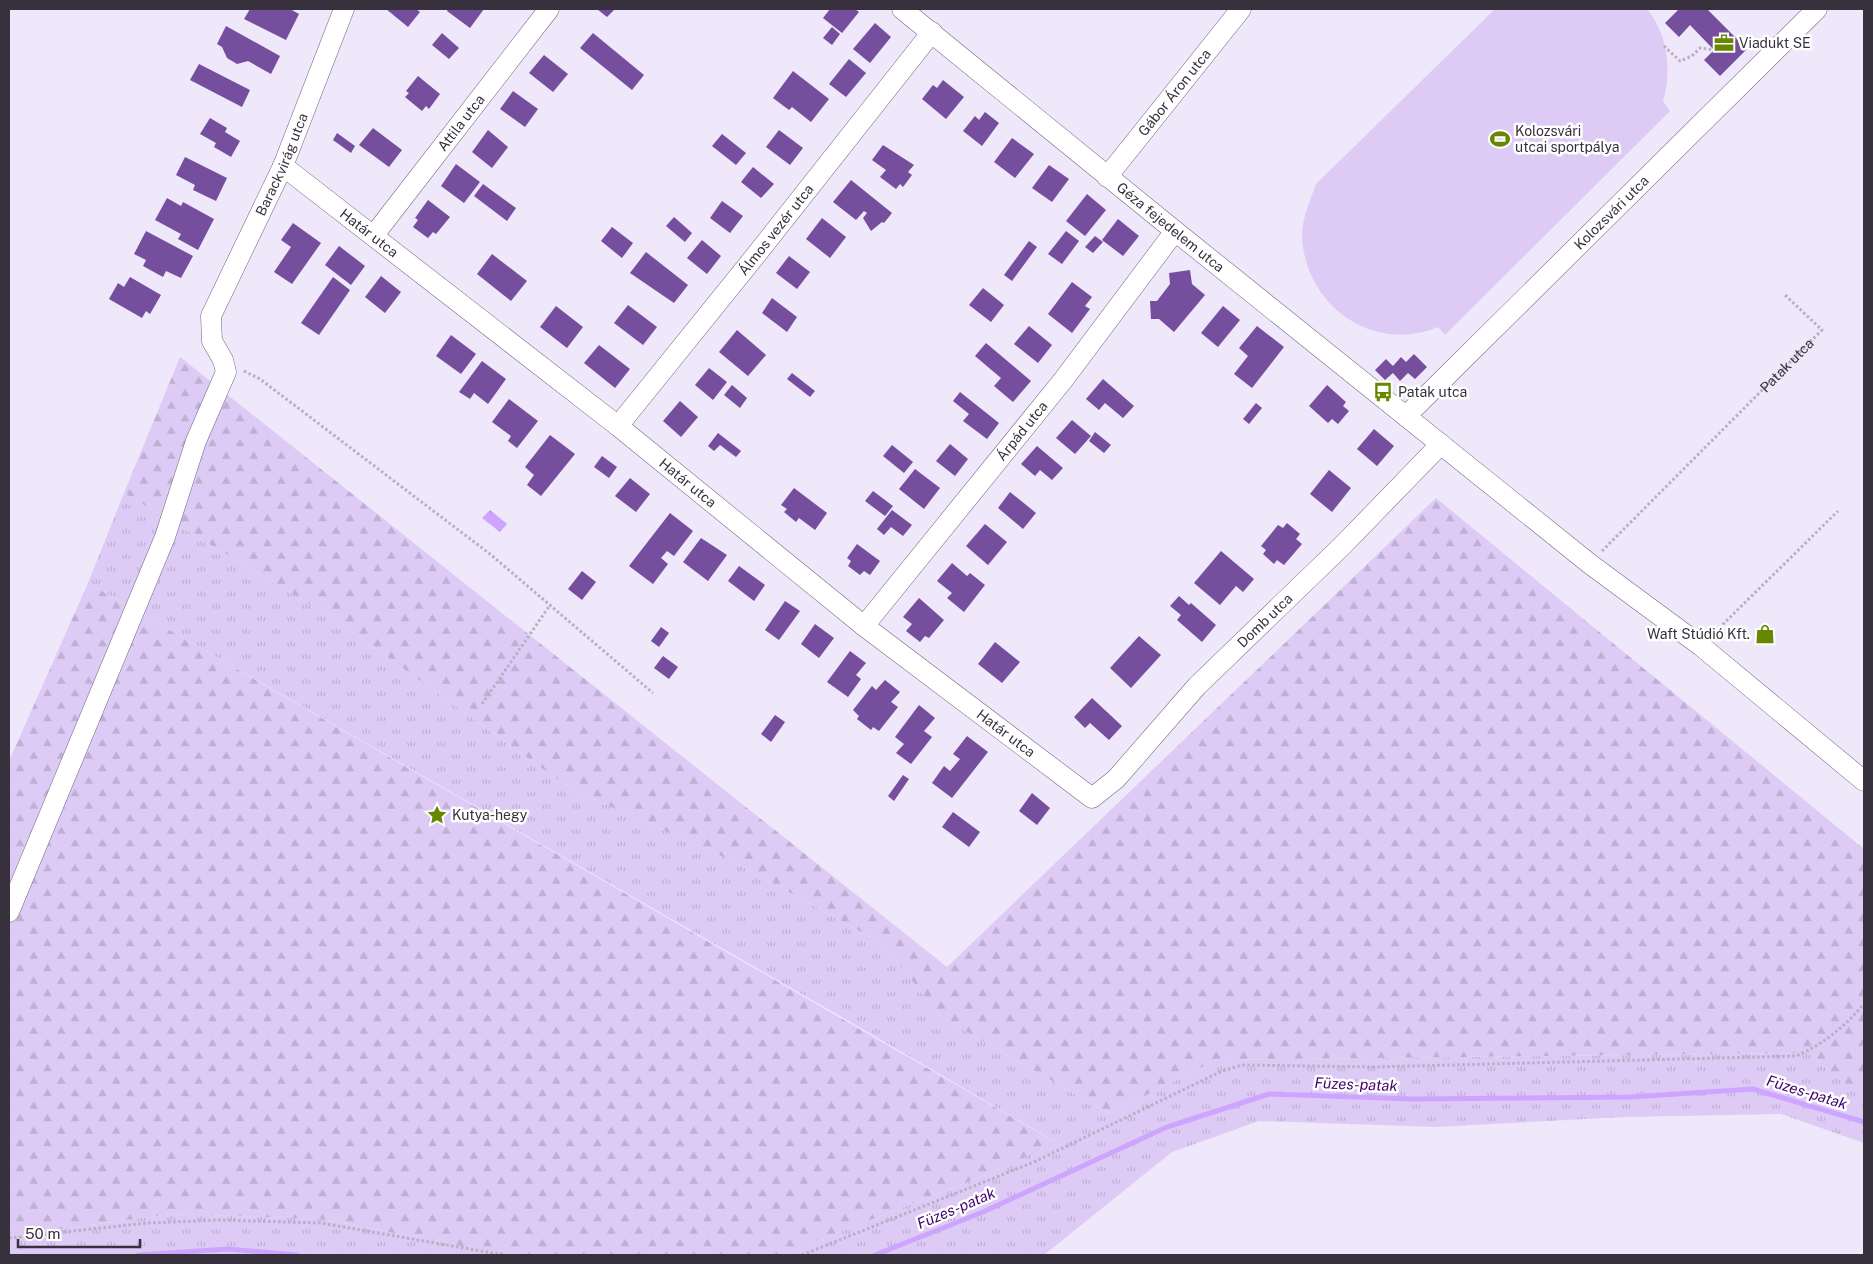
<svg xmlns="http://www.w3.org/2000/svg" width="1873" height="1264" font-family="'Public Sans',sans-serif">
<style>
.grass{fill:url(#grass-tufts)}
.forest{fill:url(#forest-firs)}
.pitch{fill:#ddcbf5}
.water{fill:url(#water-ripples)}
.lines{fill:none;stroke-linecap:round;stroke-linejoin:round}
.stream{stroke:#cea5fe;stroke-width:5}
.building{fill:#754e9e}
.minor-casing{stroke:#716581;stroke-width:21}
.path{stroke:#b7b0c1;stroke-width:3;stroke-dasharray:2.5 2.5;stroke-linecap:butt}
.minor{stroke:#fff;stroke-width:20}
.labels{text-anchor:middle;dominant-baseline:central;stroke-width:5;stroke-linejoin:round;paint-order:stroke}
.poi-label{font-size:14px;fill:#37313e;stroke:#fff;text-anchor:start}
.street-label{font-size:14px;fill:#37313e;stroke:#fff}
.water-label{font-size:15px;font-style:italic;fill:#42006c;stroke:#fff}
</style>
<defs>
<pattern id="grass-tufts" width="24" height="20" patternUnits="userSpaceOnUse" patternTransform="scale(1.25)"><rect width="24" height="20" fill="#ddcbf5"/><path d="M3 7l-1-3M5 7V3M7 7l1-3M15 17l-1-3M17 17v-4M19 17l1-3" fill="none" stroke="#beafd3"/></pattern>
<pattern id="forest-firs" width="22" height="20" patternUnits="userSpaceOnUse" patternTransform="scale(1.25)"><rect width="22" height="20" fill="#ddcbf5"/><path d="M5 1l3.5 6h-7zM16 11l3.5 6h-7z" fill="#beafd3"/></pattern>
<pattern id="water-ripples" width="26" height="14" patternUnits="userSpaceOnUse" patternTransform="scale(1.25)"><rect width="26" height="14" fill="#cea5fe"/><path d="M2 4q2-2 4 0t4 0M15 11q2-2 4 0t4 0" fill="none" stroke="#a887cf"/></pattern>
</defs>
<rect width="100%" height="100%" fill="#efe7fa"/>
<g class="grass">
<polygon points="124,493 336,620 571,789 730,860 883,944 940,1016 1109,1114 1216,1060 1808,1053 1846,1084 1864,1090 1864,1143 1781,1114 1624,1117 1436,1127 1259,1121 1172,1152 1044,1255 780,1255 996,1171 1054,1141 852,1023 88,583"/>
<polygon points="171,1214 323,1219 506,1255 9,1255 9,1236"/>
</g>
<g class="forest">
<polygon points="180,357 947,967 1436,498 1864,849 1864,1090 1846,1084 1808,1053 1216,1060 1109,1114 940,1016 883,944 730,860 571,789 336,620 124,493"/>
<polygon points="88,583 1055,1142 996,1171 780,1255 506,1255 323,1219 171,1214 9,1236 9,761"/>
</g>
<path class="pitch" d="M 1495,9 L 1647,9 C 1668,34 1672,71 1663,101 L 1670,111 L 1445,335 L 1438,327 C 1373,354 1305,306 1302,236 C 1302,218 1310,201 1316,184 Z"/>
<polygon class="water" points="490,510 507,524 500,532 482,518"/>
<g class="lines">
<g class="stream">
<polyline points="138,1255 228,1249 297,1255"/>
<polyline points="875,1255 983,1212 1167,1127 1269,1094 1413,1099 1631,1097 1753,1089 1864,1122"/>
</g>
</g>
<g class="building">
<polygon points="250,9 290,9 299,14 286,40 244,19"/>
<polygon points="386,9 416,9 420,12 408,27"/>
<polygon points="448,9 484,9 470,28 447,11"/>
<polygon points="597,9 615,9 607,17"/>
<polygon points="830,9 855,9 859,12 842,33 823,18"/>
<polygon points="1679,9 1707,9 1747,49 1720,76 1704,60 1714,50 1690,25 1679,37 1665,23"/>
<polygon points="875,23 891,37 870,63 853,49"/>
<polygon points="226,26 280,56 271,74 248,61 237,64 227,58 222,47 217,44"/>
<polygon points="832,27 840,34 832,45 823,38"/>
<polygon points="442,33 459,48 449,59 432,45"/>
<polygon points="593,33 644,75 632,90 580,48"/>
<polygon points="544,55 568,74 553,92 529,73"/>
<polygon points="849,59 866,73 846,97 829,84"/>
<polygon points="199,64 250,90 242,107 190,80"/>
<polygon points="793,71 829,99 811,122 792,107 789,110 773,98"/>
<polygon points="418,76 440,94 429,109 426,106 422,111 405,97 409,93 406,91"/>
<polygon points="943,80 964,97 946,119 922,99 933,85 937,88"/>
<polygon points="513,91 538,109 525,127 500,109"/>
<polygon points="985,112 999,123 982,146 963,131 975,116 979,120"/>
<polygon points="210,118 227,128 225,132 240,141 231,157 214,147 216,143 200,134"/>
<polygon points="373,128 402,150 389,167 359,145"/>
<polygon points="488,130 508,147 492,168 472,152"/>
<polygon points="779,130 803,148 790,165 766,147"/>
<polygon points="337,133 355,146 351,153 333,140"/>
<polygon points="722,134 746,153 736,165 712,146"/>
<polygon points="1012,138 1034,154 1015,178 994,162"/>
<polygon points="883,145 914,165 908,172 912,175 903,187 900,184 896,189 880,177 886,170 872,160"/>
<polygon points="185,157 227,178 216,201 193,190 195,185 176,175"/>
<polygon points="456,164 480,182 464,203 441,186"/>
<polygon points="1049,165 1069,179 1052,202 1032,188"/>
<polygon points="753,167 774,184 761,198 741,182"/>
<polygon points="851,180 892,213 884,223 882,222 871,231 863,218 867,213 864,211 856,220 833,202"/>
<polygon points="483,184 516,208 507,221 474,196"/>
<polygon points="1087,194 1106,210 1085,236 1066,221"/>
<polygon points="167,198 181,206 183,202 214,219 198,250 178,239 181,234 155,220"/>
<polygon points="428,200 450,217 436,234 433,232 428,238 413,227 418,220 415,218"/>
<polygon points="722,201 743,216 730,233 710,218"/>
<polygon points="674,217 692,233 685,242 666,226"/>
<polygon points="822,218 846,237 830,258 806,239"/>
<polygon points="1118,219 1139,236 1123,256 1102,240"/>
<polygon points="293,223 321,243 292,284 274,272 291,247 281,240"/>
<polygon points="612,227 633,243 622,258 601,241"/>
<polygon points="146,231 193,256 181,278 166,271 163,277 143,266 146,260 134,254"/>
<polygon points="1066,231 1079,241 1062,264 1048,254"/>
<polygon points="1095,236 1103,242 1093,253 1085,247"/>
<polygon points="702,240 721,256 707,274 687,258"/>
<polygon points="1029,241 1037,247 1012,281 1004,275"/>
<polygon points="339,246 365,266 351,285 325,265"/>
<polygon points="646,252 688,285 674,303 630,273"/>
<polygon points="492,254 527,281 511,301 477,274"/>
<polygon points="789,256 810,272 797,289 776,273"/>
<polygon points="1190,270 1192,284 1205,295 1174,332 1159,319 1151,319 1150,301 1157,301 1170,284 1169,273"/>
<polygon points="381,276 401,292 385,313 365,297"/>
<polygon points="130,277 161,295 150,314 146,311 142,318 109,299 118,283 124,287"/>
<polygon points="333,277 350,290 319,335 301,323"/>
<polygon points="1072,282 1092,297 1085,306 1090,309 1072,333 1048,314"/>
<polygon points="983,288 1004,305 991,322 969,305"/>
<polygon points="772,298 797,317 787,332 762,313"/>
<polygon points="628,305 657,327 643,345 614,323"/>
<polygon points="556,306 583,327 567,348 540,327"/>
<polygon points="1223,306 1240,320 1218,347 1201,333"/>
<polygon points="1029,326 1052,345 1038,363 1014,344"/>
<polygon points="1257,326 1284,347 1252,388 1234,374 1248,356 1239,348"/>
<polygon points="737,330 766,355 748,376 719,352"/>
<polygon points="451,335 476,354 461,374 436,356"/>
<polygon points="986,343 1031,381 1013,402 994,386 1001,378 975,356"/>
<polygon points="599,345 630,369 615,388 584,363"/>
<polygon points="1414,354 1427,367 1415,379 1408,373 1400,381 1393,373 1385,380 1375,370 1386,359 1393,366 1401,357 1406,362"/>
<polygon points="482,361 506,379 488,404 474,393 470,399 459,392"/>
<polygon points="709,368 727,382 713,400 695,385"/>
<polygon points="792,373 815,391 810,397 787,379"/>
<polygon points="1103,379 1134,406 1123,418 1105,403 1099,410 1086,399"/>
<polygon points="732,385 747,398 740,408 724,395"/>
<polygon points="1327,385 1346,402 1343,406 1349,411 1338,424 1332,419 1328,423 1309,406"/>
<polygon points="960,392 999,423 987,439 963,421 969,414 953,401"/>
<polygon points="509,399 538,421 517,448 508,441 511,436 492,422"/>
<polygon points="680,401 698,417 681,437 663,421"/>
<polygon points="1256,403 1262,408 1249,424 1243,419"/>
<polygon points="1072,420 1091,436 1075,454 1056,438"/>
<polygon points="1374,429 1394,446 1377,466 1357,449"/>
<polygon points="1095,432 1111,445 1104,453 1089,441"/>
<polygon points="718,433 741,451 736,457 720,445 714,451 708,446"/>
<polygon points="550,435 575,454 541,496 527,485 534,475 525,467"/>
<polygon points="950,444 968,459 955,476 936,461"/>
<polygon points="892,445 913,462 904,473 883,456"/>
<polygon points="1037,446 1063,468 1052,480 1040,470 1035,476 1021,464"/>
<polygon points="602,456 617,467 609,478 594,467"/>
<polygon points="915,469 940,488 924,509 899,489"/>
<polygon points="1329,470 1351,488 1332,512 1310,494"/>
<polygon points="630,478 650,494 636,512 615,496"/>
<polygon points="794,488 827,513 815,530 799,518 796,522 784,512 787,509 781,505"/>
<polygon points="873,491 893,506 885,516 865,501"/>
<polygon points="1010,492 1036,513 1023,529 998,508"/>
<polygon points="892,510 912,525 903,536 891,527 884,535 877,529"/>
<polygon points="670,513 693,531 674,556 667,551 661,558 668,564 653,584 629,566"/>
<polygon points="1287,523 1300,534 1296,539 1302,544 1284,565 1277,560 1274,564 1263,554 1266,550 1261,546 1278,525 1283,528"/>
<polygon points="985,524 1007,542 988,565 966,546"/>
<polygon points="701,538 727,555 708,581 683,562"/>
<polygon points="857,544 880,561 870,575 864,571 860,575 848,566 851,561 847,558"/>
<polygon points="1221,551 1254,579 1243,592 1236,586 1220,605 1194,583"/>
<polygon points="952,563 967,576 970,573 985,585 964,612 947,598 952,593 937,581"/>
<polygon points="739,566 765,585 754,601 728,581"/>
<polygon points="582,571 596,582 582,600 568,589"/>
<polygon points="1179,596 1189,605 1191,603 1216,625 1202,642 1177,620 1181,615 1170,606"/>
<polygon points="919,598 944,620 929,638 925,636 920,642 906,631 912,624 903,617"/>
<polygon points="785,601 800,611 779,640 765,630"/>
<polygon points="815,624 834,638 819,658 801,644"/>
<polygon points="661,627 669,633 659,647 651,641"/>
<polygon points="1139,636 1161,655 1131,688 1110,668"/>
<polygon points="995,642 1020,662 1002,683 978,664"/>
<polygon points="850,651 866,663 856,675 861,679 848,697 827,682"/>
<polygon points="663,656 678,667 669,679 654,668"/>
<polygon points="885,680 900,692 891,702 898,707 879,731 873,727 871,730 857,719 859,716 853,710 872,686 876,690"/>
<polygon points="1092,698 1122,726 1109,740 1090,723 1085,728 1074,717"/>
<polygon points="919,705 935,718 924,731 932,737 911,764 896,753 904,744 895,737"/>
<polygon points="775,715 785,722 771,742 761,734"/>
<polygon points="967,736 988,752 952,798 932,783 944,766 950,771 960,759 953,754"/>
<polygon points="903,775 909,779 894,801 888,796"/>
<polygon points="1032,793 1050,808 1037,825 1019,811"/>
<polygon points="953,812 980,832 969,847 942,827"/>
</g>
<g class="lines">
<defs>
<g id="minor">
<path id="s2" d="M 902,9 L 1175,231 L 1590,564 L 1701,646 L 1864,781"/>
<path id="s3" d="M 283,166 L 618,426 L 864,626 L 1092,798 L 1116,779 L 1197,686 L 1342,546 L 1441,444"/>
<path id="s4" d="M 1107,177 L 1241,9"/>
<path id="s5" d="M 374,235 L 549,9"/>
<path id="s6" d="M 1406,416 L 1817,9"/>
<path id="s7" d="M 618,426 L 756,255 L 932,32"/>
<path id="s8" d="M 864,626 L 1064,379 L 1175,231"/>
<path id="s9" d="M 9,912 L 165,537 L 196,441 L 226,372 L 223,360 L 212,341 L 211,316 L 283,166 L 344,9"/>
</g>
</defs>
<use href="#minor" class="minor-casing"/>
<g class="path">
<polyline points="1664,46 1680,61 1692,56 1700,48 1714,50"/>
<polyline points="244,371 260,379 490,554 653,693"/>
<path id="s1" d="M 1602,551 L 1822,330 L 1785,295"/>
<polyline points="1712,635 1838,511"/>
<polyline points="482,704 550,605"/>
<polyline points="9,1238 147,1223 218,1220 321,1223 504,1255"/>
<path d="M 802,1255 L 1034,1162 L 1222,1071 L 1242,1065 L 1375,1067 L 1796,1056 C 1824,1044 1844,1027 1864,1004"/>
</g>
<use href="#minor" class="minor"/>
</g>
<defs>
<symbol id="office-bare" viewBox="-9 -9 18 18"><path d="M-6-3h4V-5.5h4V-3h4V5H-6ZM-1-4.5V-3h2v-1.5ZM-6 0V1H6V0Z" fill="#678701" stroke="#fff" stroke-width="2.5" paint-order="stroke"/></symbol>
<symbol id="stadium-bare" viewBox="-9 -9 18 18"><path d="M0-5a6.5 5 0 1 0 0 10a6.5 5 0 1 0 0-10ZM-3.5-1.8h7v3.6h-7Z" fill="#678701" stroke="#fff" stroke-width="2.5" paint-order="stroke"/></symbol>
<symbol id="bus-bare" viewBox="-9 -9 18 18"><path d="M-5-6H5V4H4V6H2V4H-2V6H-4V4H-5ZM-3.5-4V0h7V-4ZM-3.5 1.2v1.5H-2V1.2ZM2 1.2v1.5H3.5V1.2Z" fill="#678701" stroke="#fff" stroke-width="2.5" paint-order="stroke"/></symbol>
<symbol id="shop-bare" viewBox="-9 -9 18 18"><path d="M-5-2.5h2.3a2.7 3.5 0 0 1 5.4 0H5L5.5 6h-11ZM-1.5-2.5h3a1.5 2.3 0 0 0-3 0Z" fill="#678701" stroke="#fff" stroke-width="2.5" paint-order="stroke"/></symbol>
<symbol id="sight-bare" viewBox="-9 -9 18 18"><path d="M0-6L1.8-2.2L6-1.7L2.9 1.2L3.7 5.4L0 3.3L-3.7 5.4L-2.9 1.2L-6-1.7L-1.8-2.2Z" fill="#678701" stroke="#fff" stroke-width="2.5" paint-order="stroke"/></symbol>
</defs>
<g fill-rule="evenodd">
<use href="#office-bare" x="1710" y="29" width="28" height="28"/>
<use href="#stadium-bare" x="1486" y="125" width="28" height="28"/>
<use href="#bus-bare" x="1369" y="378" width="28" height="28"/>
<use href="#shop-bare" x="1751" y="620" width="28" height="28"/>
<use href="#sight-bare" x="423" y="801" width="28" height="28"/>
</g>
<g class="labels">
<g class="poi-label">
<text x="1739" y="43">Viadukt SE</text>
<text x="1515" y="131">Kolozsvári<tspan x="1515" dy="16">utcai sportpálya</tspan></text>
<text x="1398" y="392">Patak utca</text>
<text x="1750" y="634" text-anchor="end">Waft Stúdió Kft.</text>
<text x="452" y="815">Kutya-hegy</text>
</g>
<g class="street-label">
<text stroke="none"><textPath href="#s4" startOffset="108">Gábor Áron utca</textPath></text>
<text stroke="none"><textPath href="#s5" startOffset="142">Attila utca</textPath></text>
<text stroke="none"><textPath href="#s9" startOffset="809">Barackvirág utca</textPath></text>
<text stroke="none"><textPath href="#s6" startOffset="289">Kolozsvári utca</textPath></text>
<text stroke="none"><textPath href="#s2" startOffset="346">Géza fejedelem utca</textPath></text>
<text stroke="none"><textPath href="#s7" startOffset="252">Álmos vezér utca</textPath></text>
<text stroke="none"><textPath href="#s3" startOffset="109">Határ utca</textPath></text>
<text stroke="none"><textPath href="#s1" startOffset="262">Patak utca</textPath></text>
<text stroke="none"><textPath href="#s8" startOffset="251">Árpád utca</textPath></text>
<text stroke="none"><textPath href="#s3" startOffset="514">Határ utca</textPath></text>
<text stroke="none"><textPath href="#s3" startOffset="1275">Domb utca</textPath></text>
<text stroke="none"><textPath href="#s3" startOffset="919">Határ utca</textPath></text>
</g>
<g class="water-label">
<text transform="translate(1356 1084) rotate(2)">Füzes-patak</text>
<text transform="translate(1807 1092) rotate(17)">Füzes-patak</text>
<text transform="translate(956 1208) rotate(-23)">Füzes-patak</text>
</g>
</g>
<rect width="1873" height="1264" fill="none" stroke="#37313e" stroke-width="20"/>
<path d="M18 1239v8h122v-8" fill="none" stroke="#37313e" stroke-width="2.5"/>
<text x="25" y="1239" font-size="15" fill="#37313e" stroke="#ffffff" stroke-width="4" paint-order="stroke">50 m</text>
</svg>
